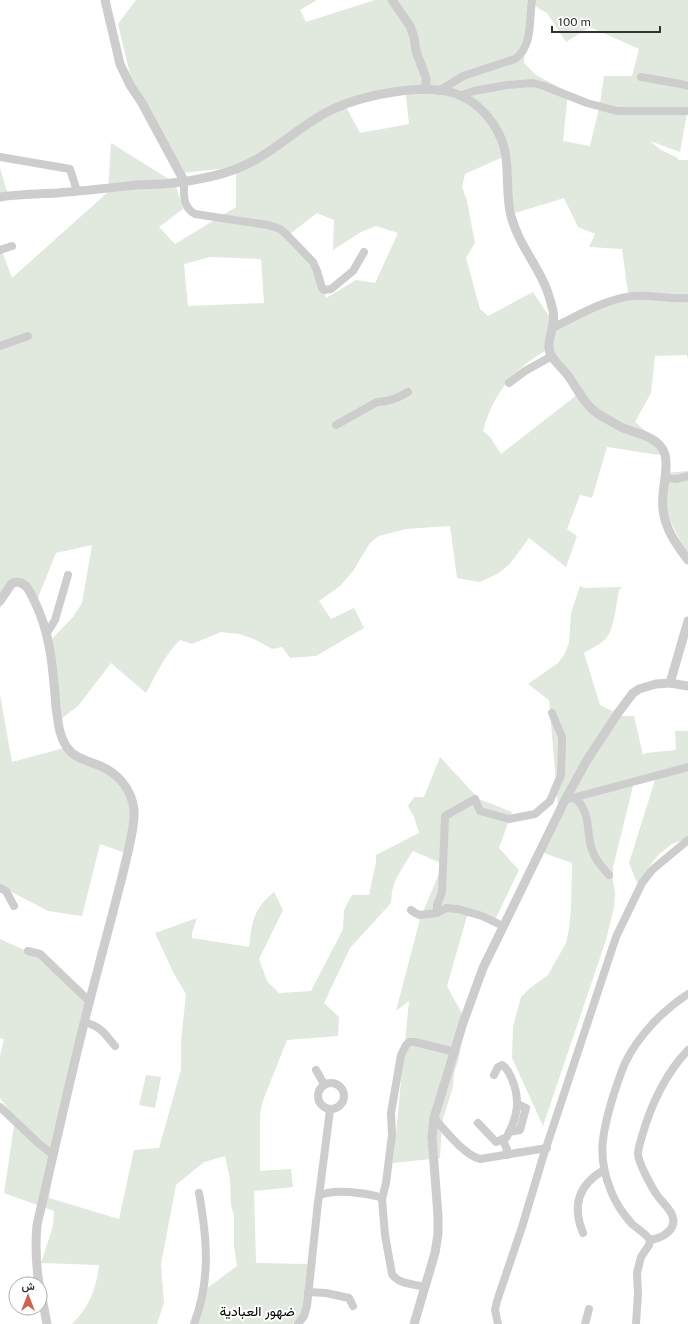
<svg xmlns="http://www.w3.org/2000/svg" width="688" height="1324" font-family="'Public Sans',Vazirmatn,sans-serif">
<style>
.green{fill:#e1e8dd;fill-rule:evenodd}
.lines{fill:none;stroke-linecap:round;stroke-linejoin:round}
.minor{stroke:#cdcdcd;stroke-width:8}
.tertiary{stroke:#cdcdcd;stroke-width:9}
.labels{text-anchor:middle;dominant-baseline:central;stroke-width:4;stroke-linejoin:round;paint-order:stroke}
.quarter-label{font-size:14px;fill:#000;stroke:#fff}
</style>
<rect width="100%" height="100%" fill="#fff"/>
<g class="green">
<path d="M 136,0 L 317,0 L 300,10 L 306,22 L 375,0 L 688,0 L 688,108 L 680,152 L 650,141 L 661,150 L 676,157 L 679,160 L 688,160 L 688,360 L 687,355 L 655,356 L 651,393 L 635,422 L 664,447 L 659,455 L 607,447 L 592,498 L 580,495 L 567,529 L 577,536 L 566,567 L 529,538 L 509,565 L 497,574 L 480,582 L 457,578 L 450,526 L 406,529 L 379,536 L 370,543 L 353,571 L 340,586 L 319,601 L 331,619 L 354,608 L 364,628 L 316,656 L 290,658 L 282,647 L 272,649 L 254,639 L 239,634 L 221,632 L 192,644 L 180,640 C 165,654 156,675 146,693 L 111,663 L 78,706 L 58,721 L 51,640 L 73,617 L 82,603 L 92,545 L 56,553 L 37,600 L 16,585 L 0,608 L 0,251 L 2,251 L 12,278 L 108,192 L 111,143 L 175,183 L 183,209 L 159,227 L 175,244 L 236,207 L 236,167 L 183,173 L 131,78 L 118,24 ZM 533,5 L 547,13 L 566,42 L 590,27 L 639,49 L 632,76 L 604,76 L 600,104 L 590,146 L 563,141 L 568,92 L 536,75 L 524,63 L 525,43 ZM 405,87 L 409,124 L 360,133 L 345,105 ZM 505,156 L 515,213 L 564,198 L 578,227 L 595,234 L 589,247 L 622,249 L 628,293 L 553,322 L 533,292 L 488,316 L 480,309 L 466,258 L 475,243 L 467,201 L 462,187 L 465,174 ZM 317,213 L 334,220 L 333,250 L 361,232 L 376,226 L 398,233 L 375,283 L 356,280 L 326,298 L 319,271 L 286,237 ZM 210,257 L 261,259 L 264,303 L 188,306 L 184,264 ZM 545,351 L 582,391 L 501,454 L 490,437 L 483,431 C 492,396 513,369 545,351 Z"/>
<polygon points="0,168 8,195 0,195"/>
<polygon points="688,471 688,556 669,518 663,493 664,473"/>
<path d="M 580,586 L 584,588 L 622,587 L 619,590 C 617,601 614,625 609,634 C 604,643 593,647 584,653 L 600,705 L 622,716 L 634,716 L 643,755 L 646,753 L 676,750 L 675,731 L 688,731 L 688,838 L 672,844 L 658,855 L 637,883 L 629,863 L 655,780 L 634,782 L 613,867 L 613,881 L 615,894 L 614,907 L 606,940 L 543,1126 L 512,1058 L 513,1027 L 521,997 L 529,989 L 548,975 L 566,943 L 569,929 L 571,909 L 572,863 L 541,852 L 558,807 L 549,700 L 528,684 L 558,663 L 564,655 L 569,643 L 571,613 Z"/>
<polygon points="0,695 12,762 64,748 113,772 134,806 125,853 100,844 82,916 48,911 0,886"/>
<path d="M 440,757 L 479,799 L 512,812 L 499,848 L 519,870 L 493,924 L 469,909 L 447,986 L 466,1021 L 458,1061 L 454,1073 L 453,1087 L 442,1122 L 440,1158 L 393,1163 L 409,1001 L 396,1011 L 420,919 L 443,864 L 413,851 L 407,860 L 396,879 L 392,891 L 391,903 L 350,948 L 324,1003 L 339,1017 L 338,1036 L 287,1040 L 262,1103 L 260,1115 L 260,1171 L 291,1169 L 293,1187 L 254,1191 L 256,1263 L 309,1264 L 305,1309 L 295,1322 L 292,1324 L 194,1324 L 203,1291 L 237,1266 L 234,1246 L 234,1216 L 231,1205 L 230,1179 L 225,1156 L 204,1162 L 176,1185 L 161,1264 L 164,1303 L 157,1324 L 72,1324 C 89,1308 97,1287 99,1265 L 41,1263 L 53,1226 L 54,1211 L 4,1193 L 15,1119 L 0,1098 L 0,1056 L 4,1039 L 0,1038 L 0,939 L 35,955 L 85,1001 L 56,1146 L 49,1198 L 119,1219 L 134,1150 L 159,1148 L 181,1070 L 181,1041 L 186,994 L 174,974 L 155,933 L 197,918 L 192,933 L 192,938 L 249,947 C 252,922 253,909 274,892 L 283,910 L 259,959 L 267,981 L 279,993 L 311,991 L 341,933 L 343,929 L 344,910 L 352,895 L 369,895 L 376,862 L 376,855 L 419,833 L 414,817 L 408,806 L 414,797 L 424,797 Z"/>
<polygon points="146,1075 161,1077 155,1108 139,1105"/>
</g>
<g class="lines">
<g class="minor">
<polyline points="641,77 681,84 688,86"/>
<path d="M 439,91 L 463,76 L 515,59 C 533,46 529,20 532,0"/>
<polyline points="461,95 474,91 507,85 533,83 544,86 587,103 617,111 688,111"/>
<polyline points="0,157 70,169 77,191"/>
<path d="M 184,181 C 184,194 182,207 195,214 L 268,225 L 280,229 L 286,234 L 313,262 L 317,271 L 322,288 L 324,290 L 331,289 L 353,271 L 364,252"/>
<polyline points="0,250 12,246"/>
<path d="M 553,328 C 576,316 608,298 633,296 C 651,294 669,300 688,298"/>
<polyline points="0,346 28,336"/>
<polyline points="509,383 525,371 552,356"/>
<path d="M 336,425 L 377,402 C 388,402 400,397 408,392"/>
<polyline points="665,478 677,479 688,476"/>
<polyline points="47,633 55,620 68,575"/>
<path d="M 575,798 C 591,813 586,827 591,847 C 594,858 601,866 609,875"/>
<polyline points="565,800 688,767"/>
<polyline points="0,888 6,891 14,906"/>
<polyline points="411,910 415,913 420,915 437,913 446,908 458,909 482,916 503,926"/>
<polyline points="437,913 437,905 442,892 445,816 475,799 480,811 509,819 535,814 550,801 561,775 562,744 562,737 552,713"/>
<polyline points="28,951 40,954 89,1001"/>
<path d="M 85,1022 C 101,1027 104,1033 115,1046"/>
<polyline points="316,1070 324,1084"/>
<circle cx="331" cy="1096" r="13"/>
<polyline points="0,1107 37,1142 53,1155"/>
<path d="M 434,1118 C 446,1131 463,1154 480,1159 L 547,1148"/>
<path d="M 478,1123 L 496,1142 L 506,1138 C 518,1118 521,1099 511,1077 C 509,1072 507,1068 502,1065 L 498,1067 L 494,1075"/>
<polyline points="509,1132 520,1130 526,1108 517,1104"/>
<polyline points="502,1139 507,1149 506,1155"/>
<polyline points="319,1196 330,1110"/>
<polyline points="382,1199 386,1183 392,1135 391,1113 401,1055 406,1045 410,1042 415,1042 455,1052"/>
<path d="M 583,1233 C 572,1206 578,1185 604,1170"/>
<path d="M 650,1240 C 662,1238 678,1230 672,1215 C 669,1208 662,1202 657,1195 C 652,1188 638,1162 638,1154 C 638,1148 641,1141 642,1136 C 651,1105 666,1073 688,1050"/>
<polyline points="308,1292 326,1293 349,1298 353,1306"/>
<path d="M 194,1324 C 211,1280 207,1238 199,1193"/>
<path d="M 298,1324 L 304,1316 L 307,1306 L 318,1202 L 319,1196 C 332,1188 365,1193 380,1197 L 382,1199 L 385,1235 L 392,1274 C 398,1284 414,1284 425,1287"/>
<polyline points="498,1324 495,1310 497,1301 522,1227 543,1157 616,937 642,883 652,870 688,840"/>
<polyline points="585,1324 589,1309"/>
<path d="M 636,1324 L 638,1294 L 637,1273 L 641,1257 L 649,1245 L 650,1240 C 646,1234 638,1229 632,1224 C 623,1214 616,1204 611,1191 C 597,1157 602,1134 612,1100 C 616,1087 620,1075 625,1063 C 638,1036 663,1010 688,994"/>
</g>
<g class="tertiary">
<polyline points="105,0 120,64 130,85 142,103 184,181"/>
<polyline points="392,0 410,26 414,37 416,51 426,78 426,89"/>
<path d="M 0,197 C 19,194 38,194 57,193 C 83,191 109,188 136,185 C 148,184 160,185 172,183 C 186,182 200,179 213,176 C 231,172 246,166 262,156 C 285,142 306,122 331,110 C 362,95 432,80 463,97 C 478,104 492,119 499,134 C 512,159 504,189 511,216 C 517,239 531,257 541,277 C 546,286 551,302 553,311 C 557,327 543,343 552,357 C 557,364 564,370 569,377 C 578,390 585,405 598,414 C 605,418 613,423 621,427 C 634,433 653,435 662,448 C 672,463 660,490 663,509 C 665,529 676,544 688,560"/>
<path d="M 0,601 L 12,583 C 25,579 29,590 34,600 C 51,634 53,670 56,707 C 58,722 59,739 70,751 C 77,759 89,761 98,765 C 117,772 132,789 134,810 C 135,823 131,838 128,852 C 119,891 108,930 98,969 C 75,1054 57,1140 37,1225 C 35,1246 36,1264 39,1284"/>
<polyline points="670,683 688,686"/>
<polyline points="40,1287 47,1324"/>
<polyline points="414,1324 435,1253 438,1234 438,1216 432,1137 434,1118 463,1023 483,968 565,800 587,760 618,713 633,693 639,689 656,684 670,683 688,621"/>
</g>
</g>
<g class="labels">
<g class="quarter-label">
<text x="257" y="1311">ضهور العبادية</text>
</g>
</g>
<g transform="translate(28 1296)"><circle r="19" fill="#ffffff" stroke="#adadad"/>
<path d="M0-3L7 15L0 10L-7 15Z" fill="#d2614d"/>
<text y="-6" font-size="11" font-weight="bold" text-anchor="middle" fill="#333333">ش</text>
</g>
<path d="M552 26v6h108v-6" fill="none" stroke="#333333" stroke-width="2"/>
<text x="558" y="26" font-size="12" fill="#333333" stroke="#ffffff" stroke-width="3" paint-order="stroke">100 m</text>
</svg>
